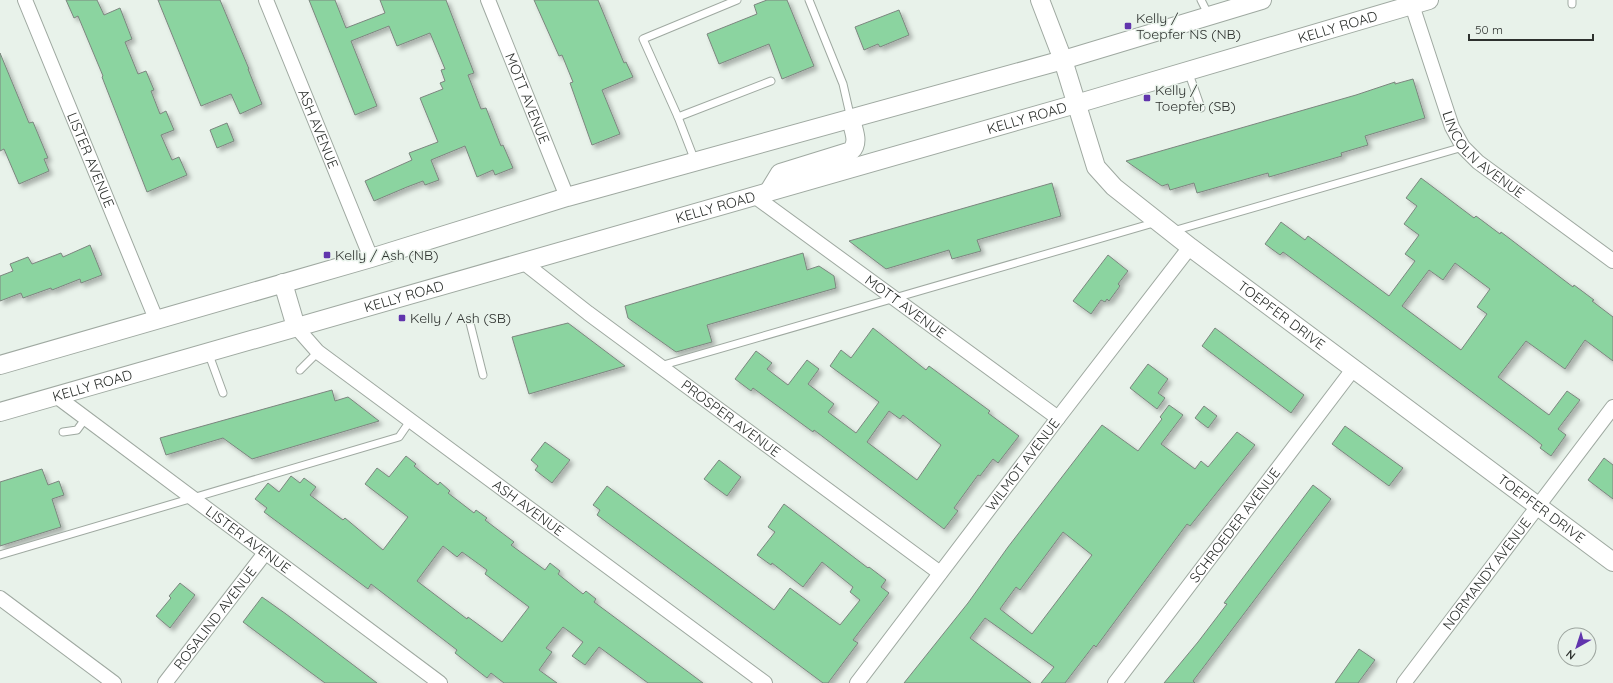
<svg xmlns="http://www.w3.org/2000/svg" width="1613" height="683" font-family="Quicksand,sans-serif">
<style>
.building{fill:#8bd4a0;stroke:#7c867f;fill-rule:evenodd;filter:url(#shadow)}
.lines{fill:none;stroke-linecap:round;stroke-linejoin:round}
.service-casing{stroke:#9fa9a1;stroke-width:9}
.minor-casing{stroke:#9fa9a1;stroke-width:16}
.tertiary-casing{stroke:#9fa9a1;stroke-width:20}
.service{stroke:#fff;stroke-width:7}
.minor{stroke:#fff;stroke-width:14}
.tertiary{stroke:#fff;stroke-width:18}
.poi-dot{fill:#6135ad;stroke:#e8f2ea;stroke-width:1.5}
.labels{text-anchor:middle;dominant-baseline:central;stroke-width:3;stroke-linejoin:round;paint-order:stroke}
.poi-label{font-size:14px;fill:#2d312e;stroke:#e8f2ea;text-anchor:start}
.street-label{font-size:14px;fill:#2d312e;stroke:#e8f2ea}
</style>
<defs>
<filter id="shadow"><feDropShadow dx="3.5" dy="3.5" stdDeviation="2" flood-color="#0004"/></filter>
</defs>
<rect width="100%" height="100%" fill="#e8f2ea"/>
<g class="building">
<polygon points="66,0 97,0 104,15 120,8 132,39 125,42 138,74 146,71 154,90 151,91 160,114 166,111 174,130 161,135 172,160 179,157 187,175 147,192 102,77 103,76 78,16 74,18"/>
<polygon points="158,0 220,0 249,69 248,69 262,104 240,114 231,94 201,106"/>
<polygon points="309,0 335,0 346,28 385,13 380,0 446,0 474,73 468,75 481,109 486,108 501,146 503,145 513,168 495,175 493,170 477,177 465,146 431,160 439,180 425,185 423,181 407,187 374,201 365,181 412,160 409,153 438,142 420,98 443,89 440,83 445,81 441,70 445,69 430,33 397,46 389,26 351,41 377,106 355,115"/>
<polygon points="534,0 598,0 624,63 626,62 633,77 602,90 620,134 592,145 570,83 573,82 562,55 559,56"/>
<polygon points="767,0 787,0 814,66 782,79 769,44 719,64 707,34 757,14 754,5"/>
<polygon points="899,10 909,35 880,47 878,44 864,50 855,27"/>
<polygon points="0,53 29,123 33,122 48,158 44,159 49,171 19,184 4,149 0,151"/>
<polygon points="1413,79 1425,118 1365,136 1368,145 1341,153 1342,156 1269,177 1268,173 1197,193 1194,183 1170,190 1168,184 1162,186 1126,161 1356,95 1395,82 1395,84"/>
<polygon points="227,123 234,141 217,148 210,130"/>
<path d="M 1421,178 L 1474,218 L 1476,216 L 1500,234 L 1501,232 L 1573,287 L 1574,285 L 1594,300 L 1592,301 L 1613,317 L 1613,361 L 1585,340 L 1565,369 L 1526,341 L 1498,377 L 1549,415 L 1567,391 L 1580,400 L 1558,429 L 1566,435 L 1551,456 L 1540,448 L 1542,445 L 1532,437 L 1365,312 L 1283,252 L 1280,255 L 1265,244 L 1281,222 L 1305,240 L 1308,236 L 1389,296 L 1415,261 L 1405,254 L 1419,235 L 1404,224 L 1417,206 L 1406,198 ZM 1455,263 L 1490,289 L 1477,307 L 1487,314 L 1461,350 L 1402,306 L 1429,270 L 1443,280 Z"/>
<polygon points="1052,183 1061,216 977,240 981,251 952,259 949,250 886,269 849,241"/>
<polygon points="90,245 102,275 81,283 80,279 52,290 51,288 23,298 21,293 0,301 0,276 13,271 10,264 28,257 32,264 61,253 63,257"/>
<polygon points="803,253 807,270 819,266 834,276 836,288 707,325 712,342 676,352 628,318 625,306"/>
<polygon points="1108,255 1128,271 1118,284 1120,286 1109,301 1107,299 1105,302 1101,300 1091,314 1073,301"/>
<polygon points="568,323 625,366 529,394 512,337"/>
<path d="M 873,328 L 926,370 L 929,366 L 964,392 L 990,411 L 988,413 L 1019,436 L 998,463 L 993,459 L 980,476 L 978,475 L 954,508 L 958,511 L 944,529 L 814,430 L 813,432 L 753,388 L 751,391 L 735,379 L 756,351 L 772,363 L 767,369 L 788,385 L 807,360 L 819,369 L 808,384 L 834,404 L 828,412 L 856,433 L 879,402 L 830,366 L 841,350 L 851,358 ZM 889,411 L 900,419 L 903,415 L 941,445 L 917,480 L 867,442 Z"/>
<polygon points="1215,328 1304,395 1291,413 1202,346"/>
<polygon points="1148,364 1168,379 1158,393 1165,398 1157,409 1130,388"/>
<polygon points="332,390 335,401 348,397 379,421 252,459 223,438 166,455 160,438"/>
<path d="M 1169,405 L 1183,415 L 1161,444 L 1195,469 L 1201,461 L 1208,467 L 1237,432 L 1255,445 L 1190,526 L 1187,524 L 1096,647 L 1094,645 L 1065,683 L 1041,683 L 1054,667 L 985,618 L 970,638 L 1031,683 L 904,683 L 968,603 L 1008,547 L 1102,425 L 1138,451 L 1162,419 L 1160,417 ZM 1063,532 L 1092,555 L 1032,634 L 1000,609 L 1016,587 L 1020,590 Z"/>
<polygon points="1204,406 1217,416 1208,428 1195,418"/>
<polygon points="1345,426 1403,468 1389,486 1332,444"/>
<polygon points="545,442 570,460 552,483 535,470 538,466 531,460"/>
<path d="M 406,456 L 416,464 L 414,466 L 438,485 L 440,482 L 450,491 L 448,493 L 474,513 L 476,510 L 487,518 L 485,520 L 514,542 L 511,545 L 545,570 L 550,563 L 560,571 L 558,574 L 583,594 L 586,591 L 596,599 L 594,602 L 703,683 L 648,683 L 599,647 L 585,665 L 572,656 L 583,642 L 563,627 L 546,648 L 552,652 L 539,670 L 557,683 L 504,683 L 491,673 L 487,678 L 455,653 L 457,650 L 371,584 L 368,589 L 264,512 L 267,508 L 255,499 L 268,483 L 279,492 L 291,476 L 300,483 L 304,478 L 316,487 L 310,495 L 343,520 L 345,518 L 383,550 L 408,517 L 365,484 L 377,468 L 389,477 ZM 443,546 L 457,557 L 462,552 L 487,570 L 485,574 L 529,607 L 502,642 L 468,617 L 467,619 L 417,581 Z"/>
<polygon points="1604,458 1613,465 1613,499 1588,480"/>
<polygon points="719,460 741,477 727,496 704,479"/>
<polygon points="42,469 48,485 59,481 64,495 52,499 61,527 0,546 0,482"/>
<polygon points="1313,485 1331,499 1193,681 1195,683 1164,683 1198,642 1227,604 1224,603"/>
<polygon points="607,486 774,610 790,588 840,625 860,600 850,592 853,587 822,562 803,587 772,563 771,565 757,555 775,532 768,527 784,504 868,568 869,567 886,580 881,587 889,593 853,640 858,643 828,683 823,683 597,515 600,510 593,505"/>
<polygon points="180,583 195,595 170,628 156,616 171,598 169,596"/>
<polygon points="262,597 286,614 377,683 325,683 310,672 243,622"/>
<polygon points="1359,649 1375,660 1358,683 1335,683"/>
</g>
<g class="lines">
<defs>
<g id="service">
<polyline points="809,0 843,84 851,119"/>
<polyline points="1201,0 1209,16"/>
<polyline points="1572,0 1572,4"/>
<polyline points="1188,71 1201,108"/>
<polyline points="678,117 771,81"/>
<polyline points="695,161 678,117 643,39 737,0"/>
<polyline points="1173,231 1463,147"/>
<polyline points="469,319 483,375"/>
<polyline points="208,352 223,393"/>
<polyline points="660,366 1157,222"/>
<polyline points="300,370 318,352"/>
<polyline points="63,432 77,430 85,419"/>
<polyline points="0,555 399,437 410,421"/>
</g>
<g id="minor">
<path id="s1" d="M 25,0 L 156,319"/>
<path id="s2" d="M 266,0 L 371,258"/>
<path id="s3" d="M 488,0 L 567,197"/>
<path id="s4" d="M 1412,5 L 1452,127 L 1463,147 L 1478,162 L 1613,261"/>
<path id="s5" d="M 753,195 L 1058,418"/>
<path id="s6" d="M 523,262 L 588,313 L 940,573"/>
<path id="s7" d="M 296,327 L 318,352 L 765,683"/>
<path id="s8" d="M 56,396 L 440,683"/>
<polyline points="0,598 114,683"/>
<path id="s9" d="M 165,683 L 265,553"/>
<path id="s10" d="M 857,683 L 1058,418 L 1190,247"/>
<path id="s11" d="M 1115,683 L 1354,368"/>
<path id="s12" d="M 1404,683 L 1613,407"/>
</g>
<g id="tertiary">
<path id="s13" d="M 1040,0 L 1063,60 L 1096,167 L 1114,187 L 1190,247 L 1613,562"/>
<path d="M 769,191 L 780,173 L 851,151 C 860,142 853,130 851,119"/>
<polyline points="283,283 296,327"/>
<polyline points="0,365 371,258 567,197 1063,60 1262,0"/>
<path id="s14" d="M 0,412 L 1076,104 L 1429,0"/>
</g>
</defs>
<use href="#service" class="service-casing"/>
<use href="#minor" class="minor-casing"/>
<use href="#tertiary" class="tertiary-casing"/>
<use href="#service" class="service"/>
<use href="#minor" class="minor"/>
<use href="#tertiary" class="tertiary"/>
</g>
<g class="poi-dot">
<rect x="1124" y="22" width="8" height="8" rx="2"/>
<rect x="1143" y="94" width="8" height="8" rx="2"/>
<rect x="323" y="251" width="8" height="8" rx="2"/>
<rect x="398" y="314" width="8" height="8" rx="2"/>
</g>
<g class="labels">
<g class="poi-label">
<text x="1136" y="18">Kelly /<tspan x="1136" dy="16">Toepfer NS (NB)</tspan></text>
<text x="1155" y="90">Kelly /<tspan x="1155" dy="16">Toepfer (SB)</tspan></text>
<text x="335" y="255">Kelly / Ash (NB)</text>
<text x="410" y="318">Kelly / Ash (SB)</text>
</g>
<g class="street-label">
<text stroke="none"><textPath href="#s14" startOffset="1392">KELLY ROAD</textPath></text>
<text stroke="none"><textPath href="#s3" startOffset="106">MOTT AVENUE</textPath></text>
<text stroke="none"><textPath href="#s14" startOffset="1068">KELLY ROAD</textPath></text>
<text stroke="none"><textPath href="#s2" startOffset="139">ASH AVENUE</textPath></text>
<text stroke="none"><textPath href="#s4" startOffset="170">LINCOLN AVENUE</textPath></text>
<text stroke="none"><textPath href="#s1" startOffset="173">LISTER AVENUE</textPath></text>
<text stroke="none"><textPath href="#s14" startOffset="744">KELLY ROAD</textPath></text>
<text stroke="none"><textPath href="#s14" startOffset="420">KELLY ROAD</textPath></text>
<text stroke="none"><textPath href="#s5" startOffset="189">MOTT AVENUE</textPath></text>
<text stroke="none"><textPath href="#s13" startOffset="414">TOEPFER DRIVE</textPath></text>
<text stroke="none"><textPath href="#s14" startOffset="96">KELLY ROAD</textPath></text>
<text stroke="none"><textPath href="#s6" startOffset="260">PROSPER AVENUE</textPath></text>
<text stroke="none"><textPath href="#s10" startOffset="274">WILMOT AVENUE</textPath></text>
<text stroke="none"><textPath href="#s7" startOffset="295">ASH AVENUE</textPath></text>
<text stroke="none"><textPath href="#s13" startOffset="738">TOEPFER DRIVE</textPath></text>
<text stroke="none"><textPath href="#s11" startOffset="198">SCHROEDER AVENUE</textPath></text>
<text stroke="none"><textPath href="#s8" startOffset="240">LISTER AVENUE</textPath></text>
<text stroke="none"><textPath href="#s12" startOffset="137">NORMANDY AVENUE</textPath></text>
<text stroke="none"><textPath href="#s9" startOffset="82">ROSALIND AVENUE</textPath></text>
</g>
</g>
<g transform="translate(1577 647) rotate(219)"><circle r="19" fill="#e8f2ea" stroke="#9da59f"/>
<path d="M0-3L7 15L0 10L-7 15Z" fill="#6135ad"/>
<text y="-6" font-size="11" font-weight="bold" text-anchor="middle" fill="#2d312e">N</text>
</g>
<path d="M1469 34v6h124v-6" fill="none" stroke="#2d312e" stroke-width="2"/>
<text x="1475" y="34" font-size="12" fill="#2d312e" stroke="#e8f2ea" stroke-width="3" paint-order="stroke">50 m</text>
</svg>
